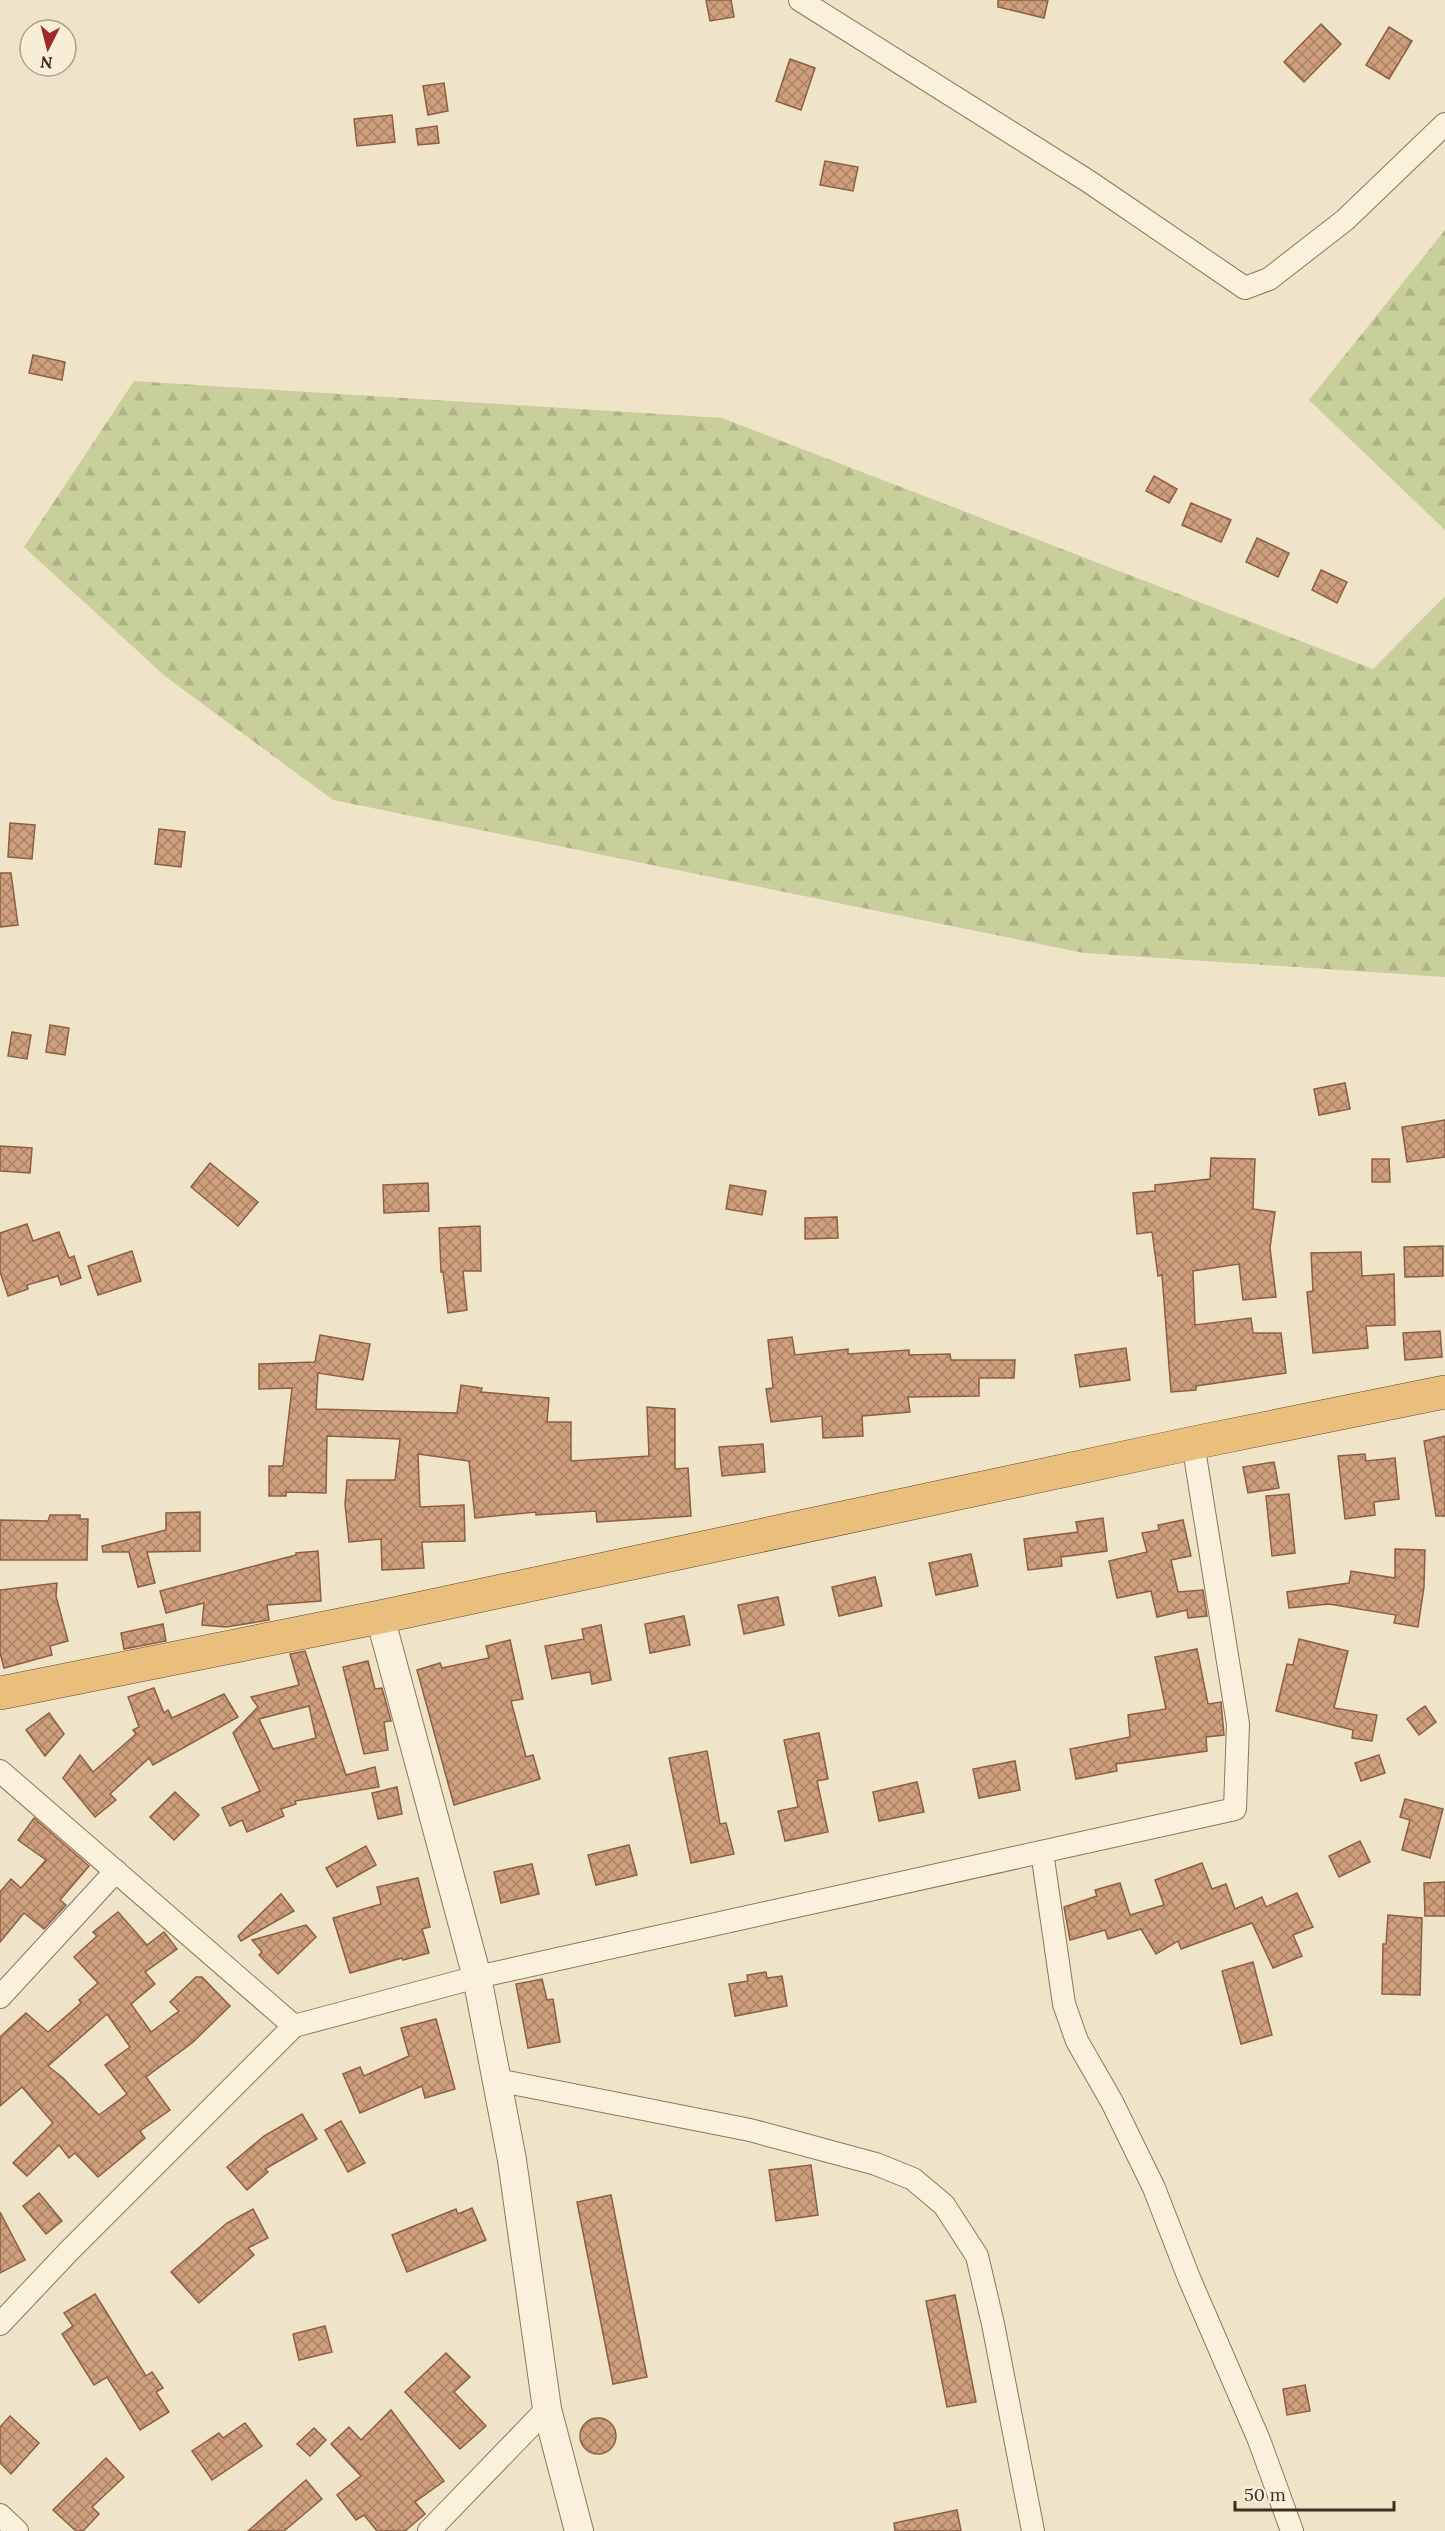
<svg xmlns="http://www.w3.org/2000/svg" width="1445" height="2531" font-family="Lora,serif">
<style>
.forest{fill:url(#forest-firs)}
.building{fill:url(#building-cross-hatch);stroke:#8d5f41;stroke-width:1.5;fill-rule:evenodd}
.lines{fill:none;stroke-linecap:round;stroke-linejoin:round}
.minor-casing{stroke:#8d765c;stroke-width:24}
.tertiary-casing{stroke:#8d765c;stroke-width:30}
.trunk-casing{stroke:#5b4430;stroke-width:34}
.minor{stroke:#faf1dc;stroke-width:22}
.tertiary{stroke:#faf1dc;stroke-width:28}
.trunk{stroke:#eabe7c;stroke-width:33}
</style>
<defs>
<pattern id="forest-firs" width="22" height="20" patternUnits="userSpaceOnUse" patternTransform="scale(1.5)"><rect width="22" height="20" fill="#c9cf9b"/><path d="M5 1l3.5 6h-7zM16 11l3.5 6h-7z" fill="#aeb285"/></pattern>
<pattern id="building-cross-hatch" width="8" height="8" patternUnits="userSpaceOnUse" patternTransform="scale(1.5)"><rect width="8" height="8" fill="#cf9f7d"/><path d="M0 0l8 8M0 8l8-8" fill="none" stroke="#a98266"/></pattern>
</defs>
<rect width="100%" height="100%" fill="#f0e4c8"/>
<g class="forest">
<polygon points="1445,230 1445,530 1309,400"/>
<polygon points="134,381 722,418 1373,669 1445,596 1445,977 1084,953 333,800 166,677 24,547"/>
</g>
<g class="building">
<polygon points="706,0 731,0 734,17 710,21"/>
<polygon points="998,0 1048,0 1044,18 998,7"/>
<polygon points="1321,24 1341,44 1304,82 1284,62"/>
<polygon points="1389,27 1412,41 1389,79 1366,65"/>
<polygon points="790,59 815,68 801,110 776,101"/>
<polygon points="444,83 448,111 428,115 423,86"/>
<polygon points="392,115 395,142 357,146 354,119"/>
<polygon points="437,126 439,143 418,145 416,129"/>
<polygon points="825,161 858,167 853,191 820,185"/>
<polygon points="33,355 65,362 62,380 29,373"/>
<polygon points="1154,476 1177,489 1169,503 1146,491"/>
<polygon points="1191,503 1231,520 1221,542 1182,525"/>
<polygon points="1257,538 1289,553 1278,577 1246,562"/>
<polygon points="1321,570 1347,582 1337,603 1312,590"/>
<polygon points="10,823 35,825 32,859 8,857"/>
<polygon points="159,829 185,832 181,867 155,864"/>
<polygon points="0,873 11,873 18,925 0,927"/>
<polygon points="50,1025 69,1028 65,1055 46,1052"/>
<polygon points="12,1032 31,1035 27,1059 8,1056"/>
<polygon points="1345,1083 1350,1109 1319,1115 1314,1089"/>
<polygon points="1445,1120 1445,1157 1407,1162 1402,1127"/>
<polygon points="0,1146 32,1148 30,1173 0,1171"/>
<polygon points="1211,1158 1255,1159 1253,1209 1275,1212 1270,1248 1276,1297 1243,1300 1239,1264 1193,1271 1195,1325 1251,1318 1253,1333 1281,1333 1286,1373 1196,1386 1196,1390 1171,1392 1162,1275 1158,1276 1152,1232 1137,1234 1133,1193 1155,1191 1155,1185 1210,1179"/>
<polygon points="1372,1159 1389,1159 1390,1182 1372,1182"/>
<polygon points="210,1163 258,1202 238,1226 191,1187"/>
<polygon points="428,1183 429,1211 384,1213 383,1185"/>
<polygon points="730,1185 766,1191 762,1215 726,1209"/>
<polygon points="837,1217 838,1238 805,1239 805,1218"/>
<polygon points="27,1224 33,1241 59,1232 69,1258 74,1256 81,1278 61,1285 58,1276 27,1285 28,1289 8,1296 0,1272 0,1233"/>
<polygon points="480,1226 481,1271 463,1271 467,1310 448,1313 443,1272 441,1272 439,1228"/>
<polygon points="1443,1246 1443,1276 1405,1277 1404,1247"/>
<polygon points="132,1251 141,1281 98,1295 88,1266"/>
<polygon points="1361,1252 1362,1276 1394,1274 1395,1325 1366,1326 1368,1348 1313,1353 1307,1292 1313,1291 1311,1253"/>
<polygon points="1440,1331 1442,1357 1405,1360 1403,1333"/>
<polygon points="320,1335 370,1344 363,1380 318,1373 316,1409 457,1413 461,1385 482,1388 481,1392 549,1398 547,1422 571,1422 571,1461 649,1456 647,1407 675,1409 675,1469 688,1468 691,1516 597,1522 596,1511 536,1515 536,1512 475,1518 469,1461 418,1454 420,1507 464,1505 465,1541 422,1542 424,1568 382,1570 381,1539 349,1542 345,1504 347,1480 395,1480 400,1439 327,1436 326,1493 286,1492 286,1496 269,1496 269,1466 283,1466 292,1388 259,1389 259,1364 315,1362"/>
<polygon points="792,1337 795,1355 848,1349 848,1354 909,1350 909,1355 950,1354 951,1360 1015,1360 1014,1378 979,1378 979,1396 908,1397 910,1412 862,1416 863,1436 823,1438 822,1416 771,1422 766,1389 773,1388 768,1340"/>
<polygon points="1126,1348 1130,1380 1080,1387 1075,1355"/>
<polygon points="1445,1436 1445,1516 1436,1516 1424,1441"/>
<polygon points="763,1444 765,1472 722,1476 719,1447"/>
<polygon points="1365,1454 1366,1461 1395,1458 1399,1499 1374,1502 1375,1515 1345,1519 1338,1456"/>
<polygon points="1274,1462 1279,1488 1248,1493 1243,1467"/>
<polygon points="1289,1494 1295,1553 1272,1556 1266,1496"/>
<polygon points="200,1512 200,1551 147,1552 155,1583 138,1587 129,1552 103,1552 102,1546 166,1530 166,1513"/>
<polygon points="50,1515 80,1515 80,1519 88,1519 87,1560 0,1560 0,1520 48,1521"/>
<polygon points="1103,1518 1107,1551 1061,1557 1062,1566 1028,1570 1024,1539 1078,1532 1076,1522"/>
<polygon points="1183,1520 1191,1556 1171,1560 1178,1592 1203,1590 1207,1616 1188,1618 1187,1610 1157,1617 1151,1591 1117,1598 1109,1561 1147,1552 1142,1533 1159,1530 1158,1525"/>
<polygon points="1395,1549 1425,1550 1424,1587 1418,1627 1394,1623 1396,1615 1329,1604 1289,1608 1287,1592 1349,1583 1351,1571 1395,1578"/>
<polygon points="318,1551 321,1601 267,1605 269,1620 226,1627 202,1625 204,1603 166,1613 160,1591 296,1555 296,1553"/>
<polygon points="971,1554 978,1586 936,1595 929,1563"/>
<polygon points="875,1577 882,1606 839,1616 832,1587"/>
<polygon points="57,1583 56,1596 68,1641 50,1646 52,1655 4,1668 0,1653 0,1590"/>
<polygon points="778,1597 784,1625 744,1634 738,1605"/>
<polygon points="684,1616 690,1645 650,1653 645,1624"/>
<polygon points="163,1624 166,1641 124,1649 121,1633"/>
<polygon points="601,1625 611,1680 592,1684 590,1672 552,1679 545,1646 584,1639 582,1629"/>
<polygon points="1299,1639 1348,1651 1334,1708 1377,1715 1372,1741 1352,1738 1353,1730 1276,1711 1287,1664 1293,1665"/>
<polygon points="510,1640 523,1699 511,1701 526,1757 533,1755 540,1779 454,1805 417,1670 440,1663 442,1668 489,1658 486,1646"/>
<polygon points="1197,1649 1208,1704 1221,1702 1224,1735 1206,1737 1207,1751 1116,1764 1117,1771 1076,1779 1070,1749 1130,1737 1128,1715 1166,1709 1155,1657"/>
<path d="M 305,1651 L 346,1775 L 375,1767 L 379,1787 L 295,1801 L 296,1804 L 281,1809 L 284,1816 L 247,1832 L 242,1820 L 230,1826 L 222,1808 L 260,1791 L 233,1733 L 258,1707 L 251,1697 L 299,1685 L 290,1654 ZM 309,1706 L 316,1738 L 273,1749 L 259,1719 Z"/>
<polygon points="368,1661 375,1689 382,1688 391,1721 384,1722 388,1750 364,1754 343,1667"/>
<polygon points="154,1688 164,1713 168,1710 172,1718 224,1694 238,1717 153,1765 149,1758 110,1794 116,1800 95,1817 63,1778 80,1755 93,1772 136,1734 133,1730 139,1727 128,1697"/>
<polygon points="1425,1706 1436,1722 1419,1735 1407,1719"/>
<polygon points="49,1713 64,1734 45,1756 26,1730"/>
<polygon points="819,1733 828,1779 817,1781 828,1832 785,1841 778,1811 798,1807 784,1740"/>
<polygon points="707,1751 720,1824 726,1823 734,1854 691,1863 669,1758"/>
<polygon points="1379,1755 1385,1773 1361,1781 1355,1763"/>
<polygon points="1015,1761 1020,1790 979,1798 973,1769"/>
<polygon points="917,1782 924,1812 879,1821 873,1792"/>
<polygon points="397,1787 402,1814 378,1819 372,1793"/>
<polygon points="175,1792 199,1815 174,1840 150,1817"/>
<polygon points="1405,1799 1443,1809 1430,1858 1402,1850 1410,1820 1400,1817"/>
<polygon points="34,1818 89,1866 60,1900 66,1905 44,1929 24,1913 0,1942 0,1892 11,1879 21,1888 46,1860 18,1840"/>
<polygon points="1360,1841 1370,1862 1339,1877 1329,1856"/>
<polygon points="629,1845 637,1875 596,1885 588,1855"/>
<polygon points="366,1846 376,1865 337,1887 326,1868"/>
<polygon points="1202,1863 1212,1889 1226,1884 1235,1909 1262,1897 1266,1907 1297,1893 1313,1927 1293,1935 1302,1956 1273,1968 1252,1923 1181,1949 1178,1941 1156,1954 1141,1929 1108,1939 1105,1930 1070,1940 1064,1907 1097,1896 1095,1890 1120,1883 1130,1915 1164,1905 1155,1880"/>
<polygon points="532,1864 539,1894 501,1903 494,1872"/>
<polygon points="418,1878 430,1927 422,1929 429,1953 403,1960 402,1958 350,1973 333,1918 381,1904 377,1887"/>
<polygon points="1445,1882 1445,1916 1425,1916 1424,1883"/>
<polygon points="281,1894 294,1911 241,1941 238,1936"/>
<path d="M 118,1912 L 147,1945 L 164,1932 L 177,1949 L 145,1972 L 155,1984 L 131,2004 L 151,2032 L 179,2011 L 170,2002 L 196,1977 L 202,1977 L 230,2006 L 192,2043 L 146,2077 L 170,2110 L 140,2131 L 145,2138 L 98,2177 L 75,2153 L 69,2158 L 59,2145 L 27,2176 L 13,2163 L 53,2123 L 22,2087 L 0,2106 L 0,2037 L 26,2013 L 48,2032 L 81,2003 L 79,2000 L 98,1983 L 74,1957 L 97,1936 L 93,1932 ZM 107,2014 L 130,2047 L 105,2065 L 127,2094 L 99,2115 L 63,2078 L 48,2066 Z"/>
<polygon points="1388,1915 1422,1918 1420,1995 1382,1994 1383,1944 1386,1944"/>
<polygon points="306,1925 316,1937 278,1974 259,1955 262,1952 252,1940"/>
<polygon points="1253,1962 1272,2035 1241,2044 1222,1971"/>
<polygon points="766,1972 767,1978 782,1976 787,2006 735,2016 729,1984 748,1981 747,1975"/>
<polygon points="542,1979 547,2000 553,1999 560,2042 528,2048 516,1984"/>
<polygon points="436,2019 455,2089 425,2098 422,2086 360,2113 343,2074 360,2067 364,2076 409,2056 401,2028"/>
<polygon points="302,2114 317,2139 265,2169 268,2172 247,2190 227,2167 264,2136"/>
<polygon points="341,2121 365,2163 348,2172 325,2130"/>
<polygon points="811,2165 818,2215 776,2221 769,2170"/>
<polygon points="39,2193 62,2221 46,2234 23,2206"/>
<polygon points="611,2195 647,2377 613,2384 577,2202"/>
<polygon points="472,2208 486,2240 407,2272 392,2235 456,2209 458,2214"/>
<polygon points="253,2209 268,2238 248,2248 254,2255 199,2303 171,2272 227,2223"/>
<polygon points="0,2212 25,2260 0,2273"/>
<polygon points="95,2294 146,2376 152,2372 163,2388 156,2392 169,2412 140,2430 107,2377 94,2385 62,2334 73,2326 64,2313"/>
<polygon points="955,2295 976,2402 947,2407 926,2301"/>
<polygon points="325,2326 332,2352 299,2360 293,2334"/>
<polygon points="446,2353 470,2377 454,2392 486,2426 460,2449 405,2392"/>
<polygon points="1305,2385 1310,2411 1287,2415 1283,2389"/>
<polygon points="391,2410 444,2481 415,2502 425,2514 405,2531 377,2531 364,2515 356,2520 337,2495 361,2476 331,2444 349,2427 361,2440"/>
<polygon points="10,2416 39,2443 11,2474 0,2463 0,2427"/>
<circle cx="598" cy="2436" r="18"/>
<polygon points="245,2423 262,2446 212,2480 192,2451 219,2433 223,2438"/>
<polygon points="314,2428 326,2440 310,2456 297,2444"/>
<polygon points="106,2458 124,2477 92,2507 99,2514 83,2531 76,2531 53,2510"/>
<polygon points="306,2480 322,2499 284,2531 248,2531"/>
<polygon points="957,2510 961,2531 895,2531 894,2523"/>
</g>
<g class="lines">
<defs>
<g id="minor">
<polyline points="800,0 1088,181 1245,288 1269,279 1345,220 1445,124"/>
<polyline points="0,1771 294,2026"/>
<polyline points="1042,1852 1064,2004 1077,2041 1112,2102 1154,2188 1189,2278 1259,2440 1292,2531"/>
<polyline points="0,1997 116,1871"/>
<polyline points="497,2080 750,2130 876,2164 913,2179 944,2205 977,2256 993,2324 1033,2531"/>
<polyline points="0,2324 68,2252 294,2026 477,1977 1235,1809 1238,1724 1193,1443"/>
<polyline points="0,2515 17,2531"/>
<polyline points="429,2531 547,2409"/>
</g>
<polyline id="tertiary" points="380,1617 477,1977 512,2160 547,2409 579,2531"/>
<polyline id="trunk" points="0,1693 380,1617 1193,1443 1445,1392"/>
</defs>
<use href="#minor" class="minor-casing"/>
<use href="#tertiary" class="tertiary-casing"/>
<use href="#trunk" class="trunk-casing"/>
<use href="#minor" class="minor"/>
<use href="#tertiary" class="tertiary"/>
<use href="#trunk" class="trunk"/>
</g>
<g transform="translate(48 48) rotate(186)"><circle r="28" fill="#f7eed8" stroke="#ada18e" stroke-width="1.5"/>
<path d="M0-4.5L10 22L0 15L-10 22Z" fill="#9e2a2b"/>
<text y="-9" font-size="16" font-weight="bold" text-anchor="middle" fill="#3d2e20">N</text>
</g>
<path d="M1235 2501v9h159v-9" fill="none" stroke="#3d2e20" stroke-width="3"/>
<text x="1244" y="2501" font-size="18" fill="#3d2e20" stroke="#f7eed8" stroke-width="4.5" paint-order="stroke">50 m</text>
</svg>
